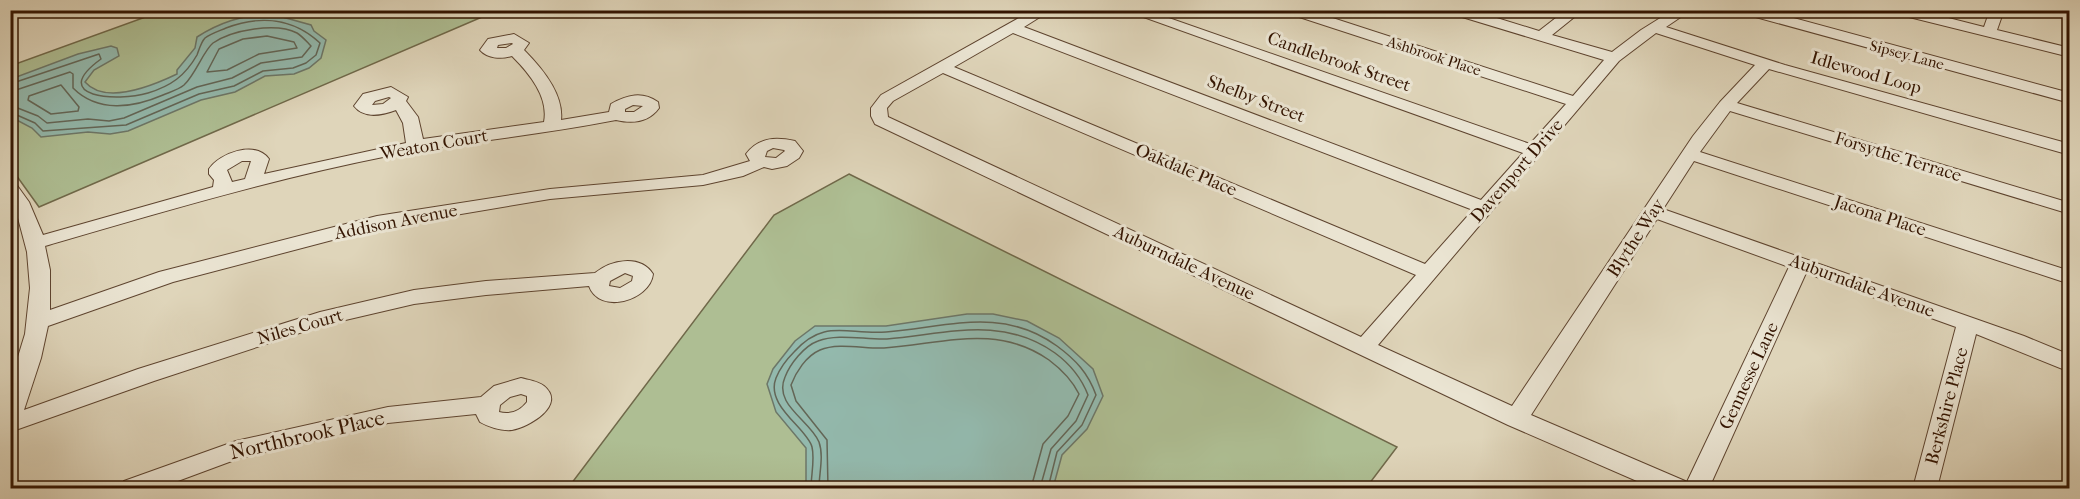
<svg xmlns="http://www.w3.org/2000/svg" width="2080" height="499" font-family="'IM FELL French Canon',serif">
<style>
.green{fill:#aebe93;stroke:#70694a;stroke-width:1.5}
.water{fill:#93b9ad;stroke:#6d7768;stroke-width:1.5}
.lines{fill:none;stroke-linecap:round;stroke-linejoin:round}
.shore{stroke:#636657;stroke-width:1.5}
.minor-casing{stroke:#5e442f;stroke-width:2}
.minor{fill:#eae4d2;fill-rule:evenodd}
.labels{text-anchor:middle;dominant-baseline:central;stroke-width:6;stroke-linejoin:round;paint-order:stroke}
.far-street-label{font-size:15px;fill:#331401;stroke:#eae4d2}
.street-label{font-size:18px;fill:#331401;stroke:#eae4d2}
.near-street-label{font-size:21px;fill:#331401;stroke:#eae4d2}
</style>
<rect width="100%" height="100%" fill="#dfd5ba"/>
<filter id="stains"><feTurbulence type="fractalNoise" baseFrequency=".00333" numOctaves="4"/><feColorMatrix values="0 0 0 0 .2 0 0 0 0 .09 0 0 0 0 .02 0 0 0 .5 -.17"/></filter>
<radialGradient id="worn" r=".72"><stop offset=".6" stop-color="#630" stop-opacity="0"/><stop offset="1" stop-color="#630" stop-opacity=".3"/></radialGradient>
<g class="green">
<polygon points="162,11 496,11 39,207 11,168 10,66"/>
<polygon points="849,174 1397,447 1366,488 568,488 774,215"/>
</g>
<g class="water">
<path d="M 268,13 L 311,25 L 314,31 L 326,40 L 321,58 L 309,68 L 294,74 L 265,76 L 235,92 L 201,100 L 128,131 L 110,134 L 88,132 L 41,137 L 32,128 L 11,117 L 11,79 L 78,54 L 111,46 L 117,48 L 119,56 L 94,70 L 85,82 C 106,106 154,85 177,74 L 177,70 L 195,48 L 197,37 C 220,22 242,16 268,13 Z"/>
<polygon points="967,314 993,314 1027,321 1059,338 1093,369 1103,396 1087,429 1062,455 1053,488 806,488 806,448 776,412 767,384 773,369 795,341 815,326 886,326"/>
</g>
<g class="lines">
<g class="shore">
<polygon points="267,36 294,42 297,48 259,54 227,70 207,72 219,49 243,39"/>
<path d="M 10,84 L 99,54 L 101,59 C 47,98 118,102 148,93 C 171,86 185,76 197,55 C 199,50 201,42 205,38 C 210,34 219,31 226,28 C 260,15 293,18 320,43 L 316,55 L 306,63 L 293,68 L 263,71 L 234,86 L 199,94 L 126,125 L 43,131 L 35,123 L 10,112"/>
<polygon points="61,85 79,107 78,111 51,114 28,100 29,96"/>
<path d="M 10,92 L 70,72 L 73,74 L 73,88 C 98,113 133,108 163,95 C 170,92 178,90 184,85 C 195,75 204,50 213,43 C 232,30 276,22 297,33 C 302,36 307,42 311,46 L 302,57 L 261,63 L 232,78 L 197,87 L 124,118 L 109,121 L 88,119 L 47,123 L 38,116 L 10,105"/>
<path d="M 811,488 C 811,476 815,459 812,447 C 807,428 765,406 776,378 C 780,368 787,359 794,352 C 824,318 847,335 886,332 C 948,327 1002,306 1057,346 C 1076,360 1088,373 1096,395 L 1082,425 L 1057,452 L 1048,488"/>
<path d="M 819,488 C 819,474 824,456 819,442 C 810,420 773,405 785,377 C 790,364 804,346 818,341 C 838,333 865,340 887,339 C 947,334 1001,315 1055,353 C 1070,364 1081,377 1088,395 L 1076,421 L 1051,449 L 1040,488"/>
<path d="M 828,488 L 827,440 L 796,401 L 791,385 C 796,372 806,356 820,350 C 838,342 865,349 884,348 C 943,344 996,323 1049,360 C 1061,369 1072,380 1079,394 L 1068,416 L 1043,444 L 1031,488"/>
</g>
<defs>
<g id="minor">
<path d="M 1033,10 L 1051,10 L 1024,27 L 1481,200 L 1523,153 L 1124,10 L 1146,10 L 1530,144 L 1566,104 L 1287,13 L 1285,10 L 1308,10 L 1573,96 L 1604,60 L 1449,13 L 1447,10 L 1471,10 L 1539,31 L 1566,10 L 1583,10 L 1552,35 L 1612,52 L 1641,30 L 1673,10 L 1691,10 L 1666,27 L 1785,65 L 2070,144 L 2070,155 L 1769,69 L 1737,103 L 2070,203 L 2070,214 L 1730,111 L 1700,152 L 2070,271 L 2070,284 L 1694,161 L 1663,209 L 2024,336 L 2070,355 L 2070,372 L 1976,334 L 1937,488 L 1913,488 L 1956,327 L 1806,273 L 1709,488 L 1653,488 L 1508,425 L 875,124 L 871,116 L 871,108 L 881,95 ZM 1013,33 L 1473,210 L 1425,264 L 954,67 ZM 1656,33 L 1755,65 L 1720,102 L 1693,136 L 1512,406 L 1378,345 L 1619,61 ZM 943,73 L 1416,275 L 1361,337 L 888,117 L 887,108 L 893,101 ZM 1657,219 L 1789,267 L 1686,484 L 1685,481 L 1531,415 Z"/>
<polygon points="1739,10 1764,10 2070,93 2070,103 1741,13"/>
<polygon points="1891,10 1917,10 1984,27 1990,10 2004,10 1997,30 2070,48 2070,57 1893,13"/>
<path d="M 514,34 L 529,43 L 524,50 C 542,68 564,94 561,120 L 609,112 L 611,104 C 627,95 642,91 658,102 L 659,108 C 649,122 633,124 616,120 C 540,135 463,142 388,156 C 272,179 158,213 45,246 L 50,270 L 50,310 L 159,272 L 377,216 L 550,189 L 703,175 L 750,161 L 746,154 C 759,137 776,137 795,141 L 803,151 L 799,158 L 787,166 L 772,169 L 764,167 L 743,176 L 703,185 L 550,199 L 378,228 L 173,282 L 48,326 L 41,358 L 24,410 L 138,369 L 320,312 L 414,290 L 486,281 L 595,273 C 611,260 640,254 653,274 C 650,301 599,315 589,286 L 486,295 L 414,304 L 324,325 L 154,381 L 10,432 L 10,383 L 25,334 L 30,288 L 27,252 L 18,218 L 10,202 L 10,183 L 16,184 L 29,202 L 43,235 L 213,187 L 214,180 L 209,174 L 209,169 C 220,153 255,140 269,159 L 264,174 L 406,143 L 403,123 L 396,110 C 383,115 364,119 354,106 L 363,94 L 391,87 L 408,97 L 406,101 L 418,117 L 423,139 L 544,122 C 549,97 529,73 512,56 C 502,59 488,59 480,50 L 488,39 ZM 512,43 L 513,44 L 506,48 L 497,48 L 498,45 ZM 389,97 L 391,98 L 383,104 L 372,105 L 375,101 ZM 633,105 L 643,106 L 634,112 L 625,112 L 625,109 ZM 773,148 L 784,150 L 785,151 L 776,158 L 765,157 L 767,151 ZM 242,161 L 251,161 L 245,179 L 232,182 L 227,170 ZM 625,273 L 633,276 L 632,281 L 620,288 L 609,286 L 610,281 Z"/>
<path d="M 521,378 C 528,380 538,381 544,386 C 567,405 529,427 512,430 C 501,431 489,427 480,422 L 476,414 L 388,423 L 240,458 L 159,488 L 121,488 L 124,481 L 236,441 L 388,407 L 481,397 L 494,386 ZM 521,394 L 527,396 L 527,402 C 520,411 510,415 499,412 L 500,405 L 510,397 Z"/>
</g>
</defs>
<use href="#minor" class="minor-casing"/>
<use href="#minor" class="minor"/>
</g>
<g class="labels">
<g class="far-street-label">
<text transform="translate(1907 55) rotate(15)">Sipsey Lane</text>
<text transform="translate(1434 56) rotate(18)">Ashbrook Place</text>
</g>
<g class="street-label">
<text transform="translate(1339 62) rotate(19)">Candlebrook Street</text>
<text transform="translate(1866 73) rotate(16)">Idlewood Loop</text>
<text transform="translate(1256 99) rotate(21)">Shelby Street</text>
<text transform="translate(434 145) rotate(-10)">Weaton Court</text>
<text transform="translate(1898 157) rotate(17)">Forsythe Terrace</text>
<text transform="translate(1186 170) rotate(23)">Oakdale Place</text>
<text transform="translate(1517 171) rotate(-49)">Davenport Drive</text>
<text transform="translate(1880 216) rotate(18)">Jacona Place</text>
<text transform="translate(396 222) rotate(-11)">Addison Avenue</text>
<text transform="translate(1636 238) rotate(-57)">Blythe Way</text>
<text transform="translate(1184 263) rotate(25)">Auburndale Avenue</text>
<text transform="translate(1862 286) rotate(20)">Auburndale Avenue</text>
<text transform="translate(300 327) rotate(-16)">Niles Court</text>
<text transform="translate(1749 376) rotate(-65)">Gennesse Lane</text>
<text transform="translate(1947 406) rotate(-75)">Berkshire Place</text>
</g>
<g class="near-street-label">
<text transform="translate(307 435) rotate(-13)">Northbrook Place</text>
</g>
</g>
<rect width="2080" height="499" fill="none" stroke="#dfd5ba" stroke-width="36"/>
<rect x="12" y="12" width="2056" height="475" fill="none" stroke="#331401" stroke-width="3"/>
<rect x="18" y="18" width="2044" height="463" fill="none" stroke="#331401" stroke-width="1.5"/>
<rect width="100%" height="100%" filter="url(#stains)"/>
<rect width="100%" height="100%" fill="url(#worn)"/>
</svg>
